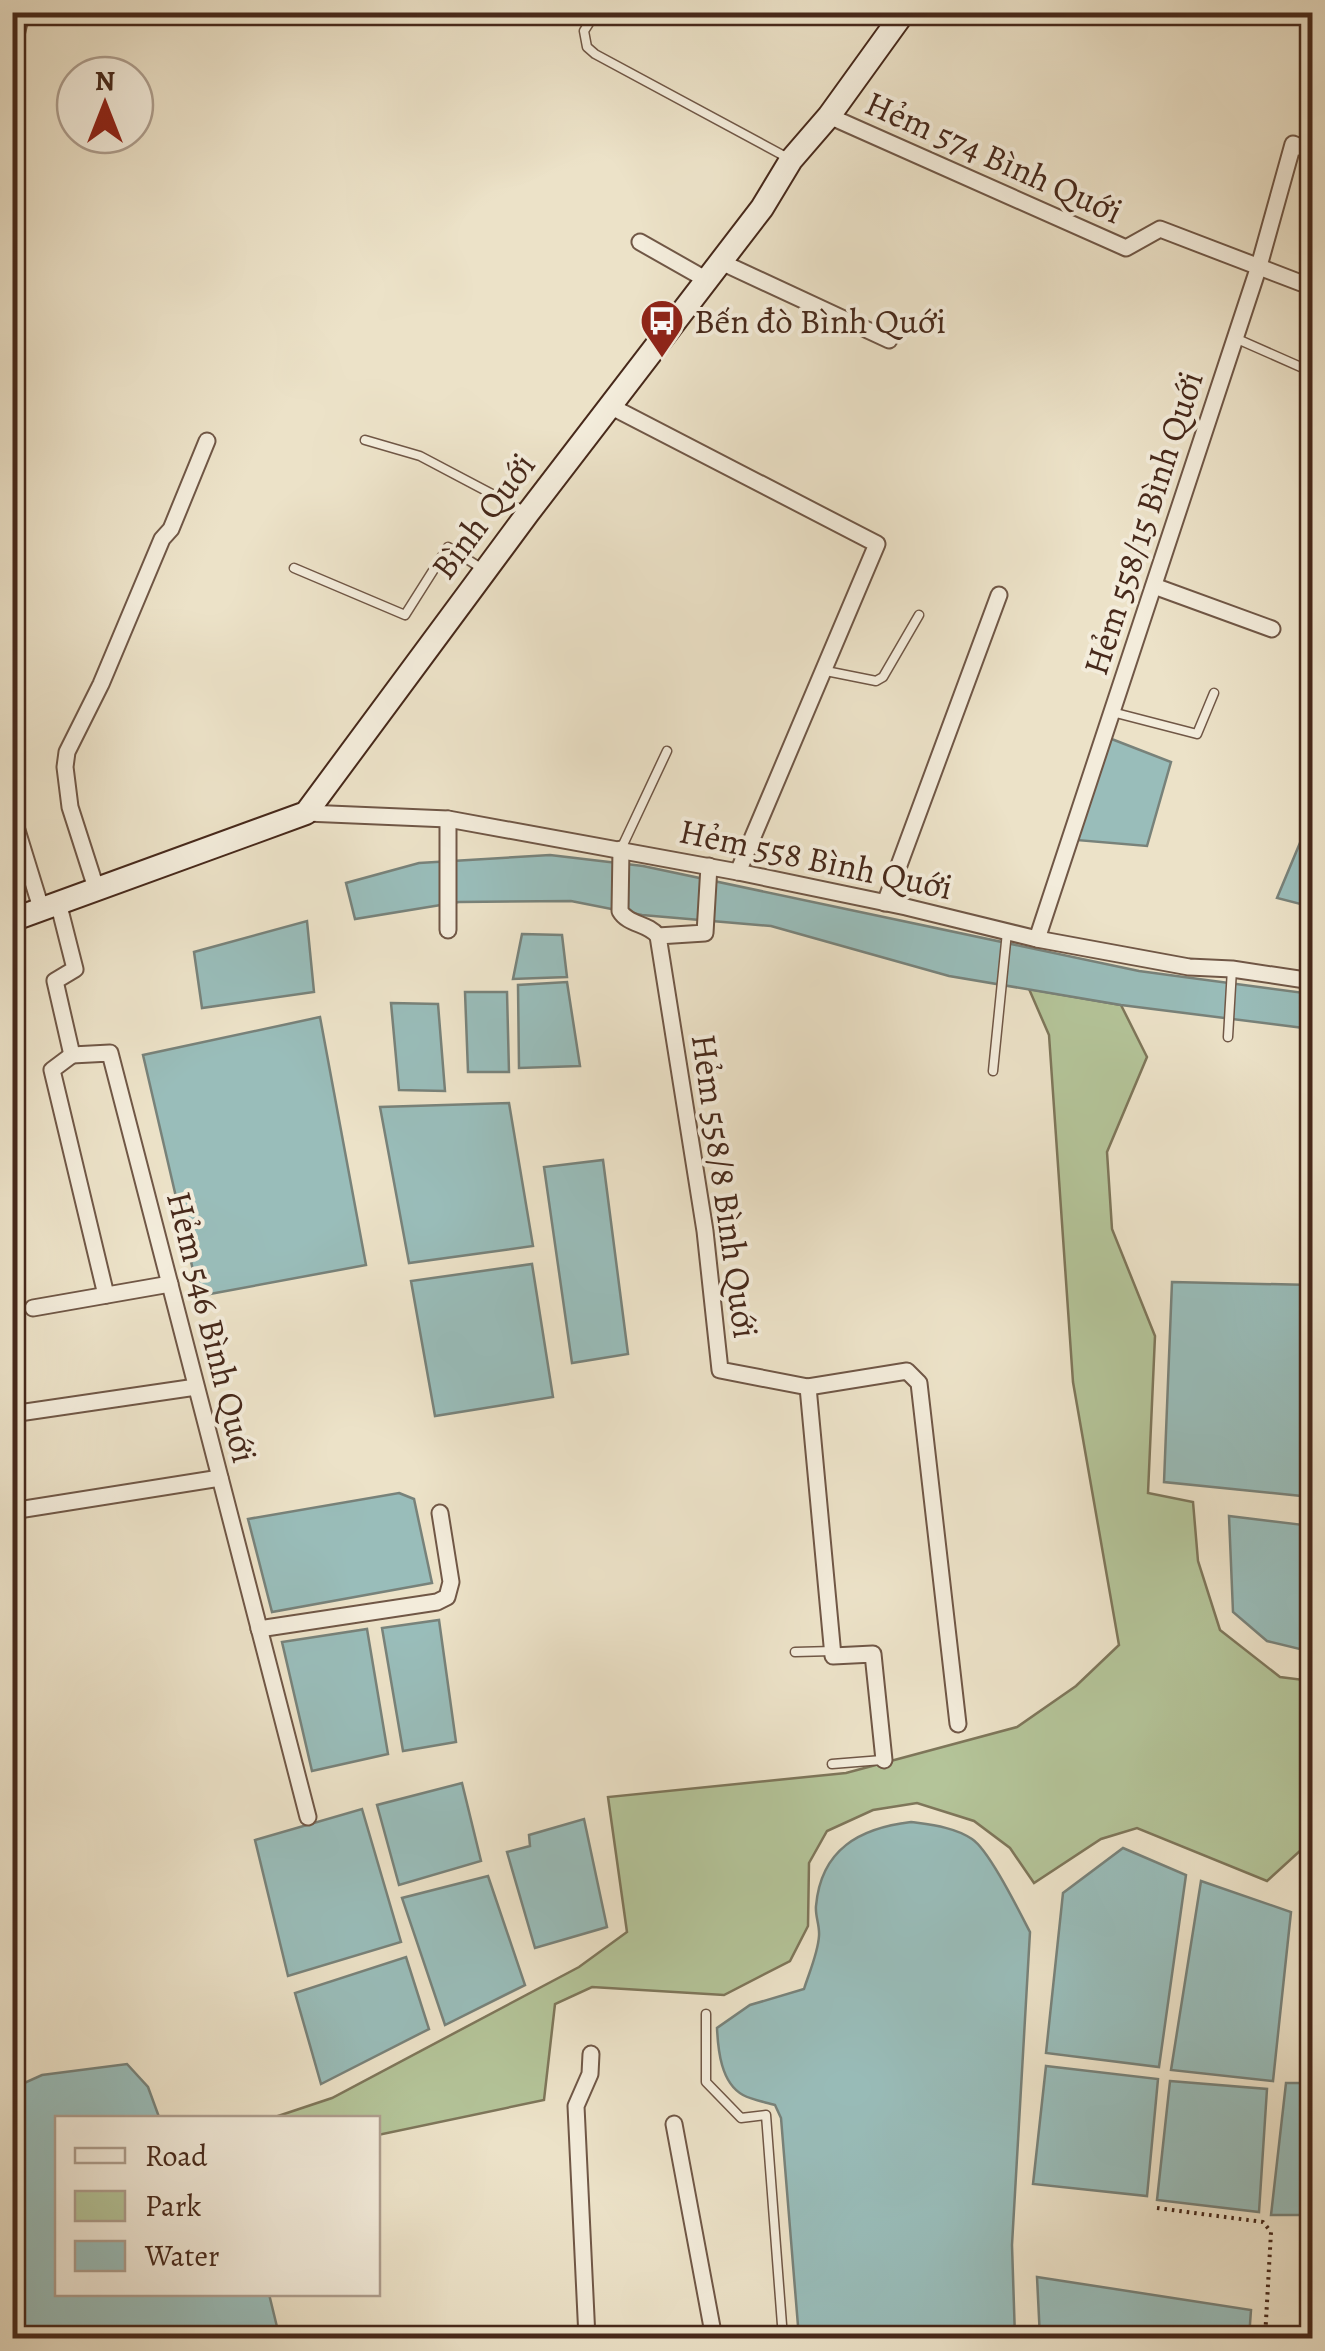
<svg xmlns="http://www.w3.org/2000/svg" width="1325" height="2351" font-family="Alegreya,serif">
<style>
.green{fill:#b4c499;stroke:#7e765a;stroke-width:2.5}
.water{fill:#99bdba;stroke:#78827a;stroke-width:2.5}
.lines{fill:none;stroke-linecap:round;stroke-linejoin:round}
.lane-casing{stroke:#705746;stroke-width:11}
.street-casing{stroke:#705746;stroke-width:19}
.secondary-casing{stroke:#47291b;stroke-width:26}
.path{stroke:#47291b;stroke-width:4;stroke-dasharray:2.5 5;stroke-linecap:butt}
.lane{stroke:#f3ecdb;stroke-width:8}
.street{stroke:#f3ecdb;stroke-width:15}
.secondary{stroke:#f3ecdb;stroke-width:22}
.labels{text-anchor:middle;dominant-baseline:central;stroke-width:8;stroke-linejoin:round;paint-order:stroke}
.street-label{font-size:35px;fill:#47291b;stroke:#f3ecdb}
.poi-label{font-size:35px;fill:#47291b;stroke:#f3ecdb;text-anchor:start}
</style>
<rect width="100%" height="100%" fill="#ece2c8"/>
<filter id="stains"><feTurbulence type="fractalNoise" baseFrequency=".002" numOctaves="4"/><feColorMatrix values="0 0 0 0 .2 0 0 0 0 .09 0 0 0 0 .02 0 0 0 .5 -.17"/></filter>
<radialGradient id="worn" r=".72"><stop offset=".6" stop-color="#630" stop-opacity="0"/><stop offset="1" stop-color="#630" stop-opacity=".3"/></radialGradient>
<polygon class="green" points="1029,989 1121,1005 1147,1057 1107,1152 1112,1229 1155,1336 1148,1493 1193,1502 1198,1561 1220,1630 1280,1677 1312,1681 1312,1840 1267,1881 1137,1828 1101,1839 1034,1883 1010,1848 974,1821 917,1803 873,1810 827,1831 809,1863 808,1926 790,1961 724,1995 592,1987 555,2004 544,2100 378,2135 378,2118 272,2118 332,2098 579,1967 627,1932 608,1797 846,1773 1017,1727 1076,1686 1119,1645 1073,1382 1049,1035"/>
<g class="water">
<polygon points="1109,738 1171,762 1147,846 1076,840"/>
<polygon points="1312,814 1312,907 1277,898"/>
<polygon points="550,855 643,866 1139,971 1312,994 1312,1029 1121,1005 949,976 771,926 642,915 571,901 459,902 355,919 346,883 419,863"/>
<polygon points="307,921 314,992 202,1008 194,952"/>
<polygon points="522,934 562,935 567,977 513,979"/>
<polygon points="567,982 580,1066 519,1068 518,985"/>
<polygon points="465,992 507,992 509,1072 468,1072"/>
<polygon points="391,1003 438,1004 445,1091 399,1090"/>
<polygon points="320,1017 366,1265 199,1296 143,1055"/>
<polygon points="509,1103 533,1246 409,1263 380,1107"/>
<polygon points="603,1160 628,1354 572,1363 544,1167"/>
<polygon points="532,1264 553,1397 435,1416 411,1281"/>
<polygon points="1172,1282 1312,1285 1312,1497 1164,1482"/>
<polygon points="399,1493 414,1499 432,1583 272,1612 248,1519"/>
<polygon points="1229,1516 1312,1526 1312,1652 1267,1641 1233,1612"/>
<polygon points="439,1620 456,1742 403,1751 382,1628"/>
<polygon points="367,1629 388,1754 312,1771 282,1642"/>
<polygon points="462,1783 481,1861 399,1885 377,1805"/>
<polygon points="362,1809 401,1942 288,1976 255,1840"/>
<polygon points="584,1819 607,1927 535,1948 507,1852 530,1846 529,1835"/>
<path d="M 911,1822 C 932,1825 954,1827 972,1839 C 989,1850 1019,1911 1030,1932 L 1012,2245 L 1015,2338 L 799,2338 L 781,2118 L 775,2105 C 765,2102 752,2100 743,2095 C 721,2083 718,2050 717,2028 L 750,2005 L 804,1989 C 809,1973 818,1953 819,1936 C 820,1926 815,1916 816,1906 C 821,1849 860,1828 911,1822 Z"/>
<polygon points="1123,1848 1186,1875 1159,2067 1046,2053 1063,1893"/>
<polygon points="488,1876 525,1985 445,2025 402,1898"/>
<polygon points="1201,1881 1291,1912 1273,2081 1171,2070"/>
<polygon points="406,1957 429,2029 321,2084 295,1993"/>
<polygon points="127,2064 148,2087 159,2117 163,2118 58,2118 58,2294 269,2294 279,2335 276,2338 13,2338 13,2088 42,2075"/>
<polygon points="1046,2066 1158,2079 1147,2196 1033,2184"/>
<polygon points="1170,2081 1267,2089 1259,2212 1157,2200"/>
<polygon points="1286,2083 1312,2083 1312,2215 1271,2215"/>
<polygon points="1037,2277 1251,2310 1249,2338 1040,2338"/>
</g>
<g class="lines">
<defs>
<g id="lane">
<polyline points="596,12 584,31 587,47 595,54 788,158"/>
<polyline points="1235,338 1312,372"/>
<polyline points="365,440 420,456 524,511"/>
<polyline points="294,568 405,615 448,547 481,568"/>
<polyline points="826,671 876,681 883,677 919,615"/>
<polyline points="1112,712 1197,734 1214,693"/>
<polyline points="621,849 667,751"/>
<polyline points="1228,1037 1232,969"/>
<polyline points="993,1071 1007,932"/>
<polyline points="795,1652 833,1651"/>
<polyline points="832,1764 882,1760"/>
<polyline points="706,2014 706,2082 741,2118 766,2115 783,2338"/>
</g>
<g id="street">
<polyline points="12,52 21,14"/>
<polyline points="829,116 1126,248 1160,229 1301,283"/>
<polyline points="640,242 707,280"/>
<polyline points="721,262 889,340"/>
<polyline points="610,406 877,544 738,872"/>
<polyline points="1154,586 1272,629"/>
<polyline points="306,813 448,819 738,872 906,907 1037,939 1189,967 1232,969 1312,981"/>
<polyline points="12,814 41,908"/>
<polyline points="448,819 448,930"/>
<path d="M 621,849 L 620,911 C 628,925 648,923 658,936"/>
<polyline points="709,866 705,933 658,936 705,1231 720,1370 808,1387 907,1371 919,1383 958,1724"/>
<polyline points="96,888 70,807 65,767 67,752 101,684 162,539 171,529 207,441"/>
<polyline points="58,902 75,969 55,981 72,1055 110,1053 308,1817"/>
<polyline points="885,903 999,595"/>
<polyline points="1037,939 1259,266 1293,144 1312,152"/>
<polyline points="72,1055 52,1070 106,1295"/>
<polyline points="33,1308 170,1284"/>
<polyline points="808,1387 833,1656 873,1654 884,1760"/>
<polyline points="12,1414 196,1387"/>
<polyline points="12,1511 220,1478"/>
<polyline points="259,1629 437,1602 447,1597 451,1582 440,1513"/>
<polyline points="674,2124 714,2338"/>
<polyline points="587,2338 576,2106 590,2074 591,2054"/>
</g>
<polyline id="secondary" points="12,920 306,813 528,513 762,208 791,160 829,116 904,12"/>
</defs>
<use href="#lane" class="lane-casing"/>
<use href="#street" class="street-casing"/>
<use href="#secondary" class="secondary-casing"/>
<polyline class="path" points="1157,2208 1263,2222 1271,2232 1265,2338"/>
<use href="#lane" class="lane"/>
<use href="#street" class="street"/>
<use href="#secondary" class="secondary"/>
</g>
<defs>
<symbol id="bus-pin" viewBox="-11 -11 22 30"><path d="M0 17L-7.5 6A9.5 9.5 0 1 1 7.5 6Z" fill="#8f2418" stroke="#f3ecdb"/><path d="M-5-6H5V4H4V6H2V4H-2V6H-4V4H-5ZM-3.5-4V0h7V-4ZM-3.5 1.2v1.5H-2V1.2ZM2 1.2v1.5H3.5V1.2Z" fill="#fff"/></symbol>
</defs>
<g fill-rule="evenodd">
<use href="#bus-pin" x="637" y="296" width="50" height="68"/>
</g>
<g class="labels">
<g class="street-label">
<text transform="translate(994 157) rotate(24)">Hẻm 574 Bình Quới</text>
<text transform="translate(483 516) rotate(-53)">Bình Quới</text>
<text transform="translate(1143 523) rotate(-72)">Hẻm 558/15 Bình Quới</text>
<text transform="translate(816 859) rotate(12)">Hẻm 558 Bình Quới</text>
<text transform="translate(725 1186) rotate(82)">Hẻm 558/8 Bình Quới</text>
<text transform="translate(212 1327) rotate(76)">Hẻm 546 Bình Quới</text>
</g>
<g class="poi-label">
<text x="694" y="321">Bến đò Bình Quới</text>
</g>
</g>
<rect width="1325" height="2351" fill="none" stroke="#ece2c8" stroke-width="50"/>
<rect x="15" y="15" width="1295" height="2321" fill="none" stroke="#47291b" stroke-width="5"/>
<rect x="25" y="25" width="1275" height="2301" fill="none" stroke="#47291b" stroke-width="2.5"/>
<rect x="55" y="2116" width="325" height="180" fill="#f3ecdb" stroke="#ae9e8e" stroke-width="2.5"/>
<rect x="75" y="2148" width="50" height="15" fill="#f3ecdb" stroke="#ae9e8e" stroke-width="2.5"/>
<text x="145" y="2166" font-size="30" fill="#47291b">Road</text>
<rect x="75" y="2191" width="50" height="30" fill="#b4c499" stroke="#ae9e8e" stroke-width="2.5"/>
<text x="145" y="2216" font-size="30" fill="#47291b">Park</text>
<rect x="75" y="2241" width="50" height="30" fill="#99bdba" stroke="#ae9e8e" stroke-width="2.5"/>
<text x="145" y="2266" font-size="30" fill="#47291b">Water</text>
<g transform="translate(105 105)"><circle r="48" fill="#f3ecdb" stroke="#ae9e8e" stroke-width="2.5"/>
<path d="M0-8L18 38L0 25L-18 38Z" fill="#8f2418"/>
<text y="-15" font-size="28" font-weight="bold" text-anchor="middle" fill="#47291b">N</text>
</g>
<rect width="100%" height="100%" filter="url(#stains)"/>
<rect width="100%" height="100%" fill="url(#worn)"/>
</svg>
